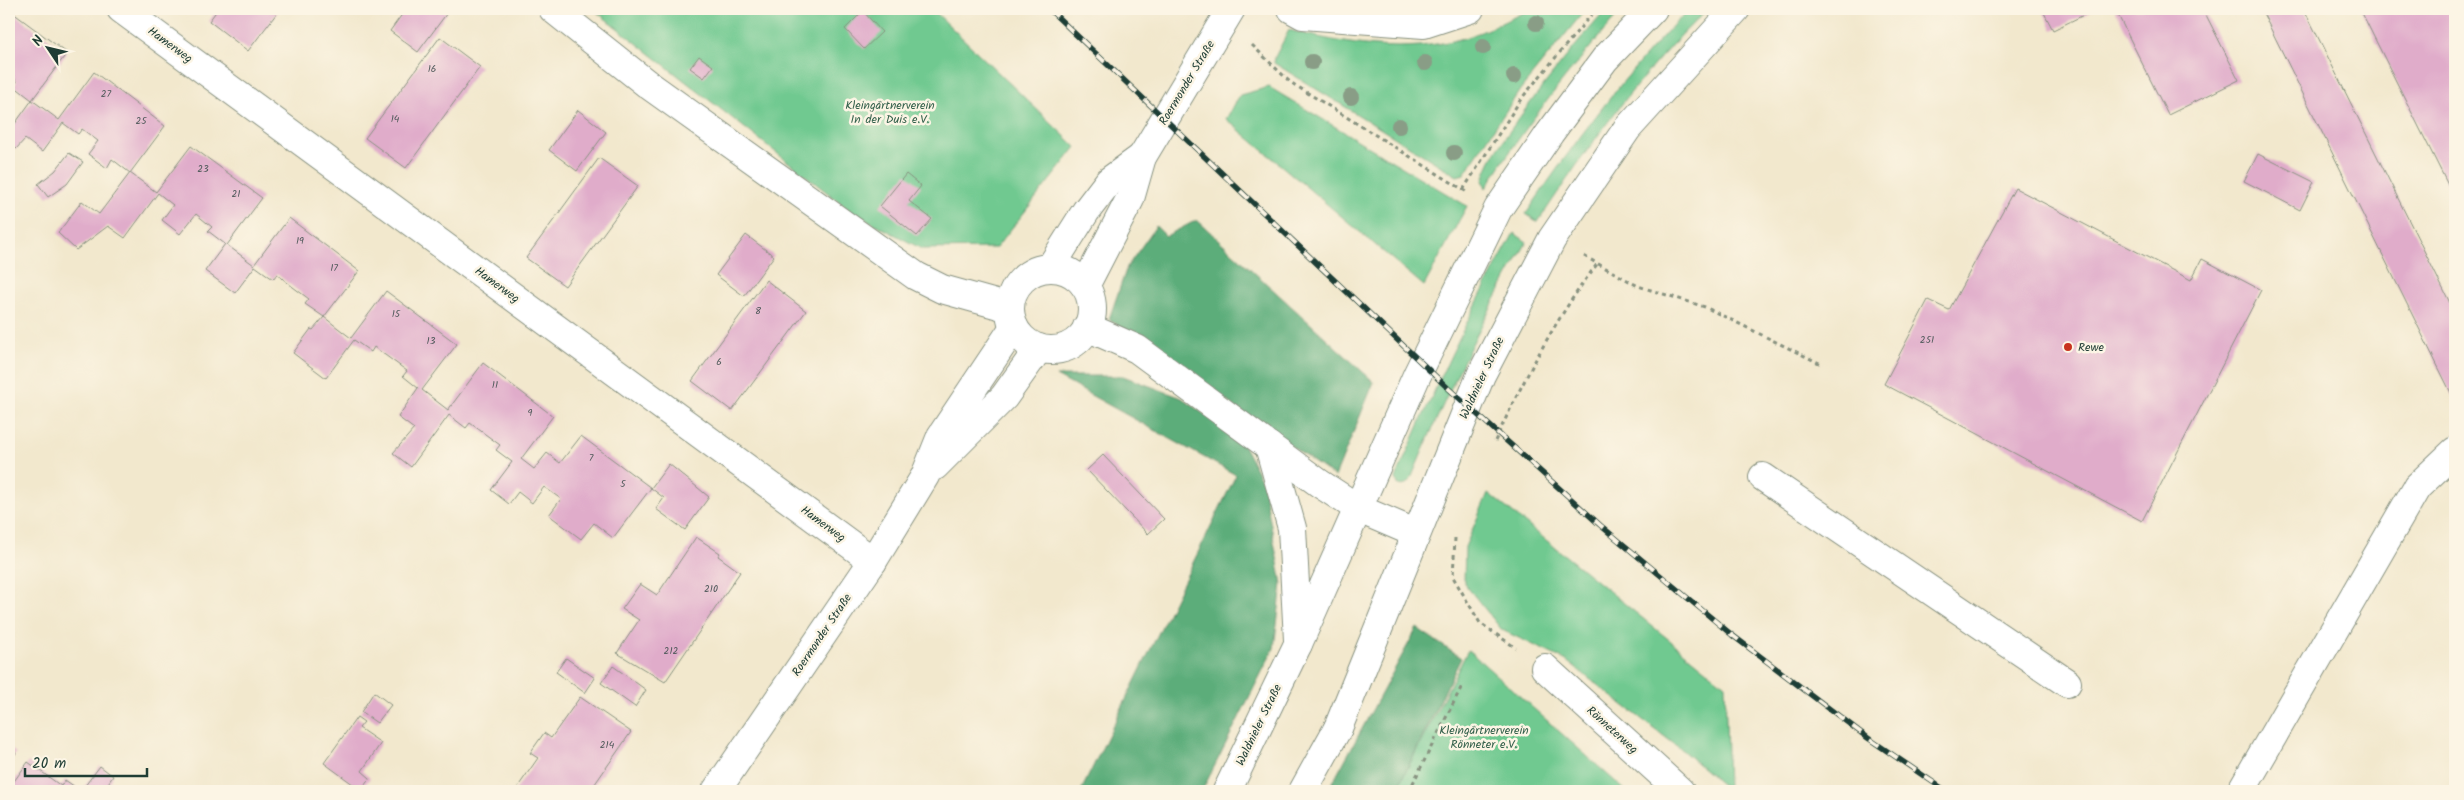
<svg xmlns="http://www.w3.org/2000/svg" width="2464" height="800" font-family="Kalam,sans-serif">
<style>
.green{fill:#70c990;stroke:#488362}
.forest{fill:#5cad7a;stroke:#3e7557}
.building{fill:#e0acca}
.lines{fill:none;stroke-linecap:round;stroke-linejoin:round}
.minor-casing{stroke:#889280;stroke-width:30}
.major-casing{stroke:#889280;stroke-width:30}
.highway-casing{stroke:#889280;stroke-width:30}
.path{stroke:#889280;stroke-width:3;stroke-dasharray:4 4;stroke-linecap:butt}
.minor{stroke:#fff;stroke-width:28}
.major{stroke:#fff;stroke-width:28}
.highway{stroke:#fff;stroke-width:28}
.rail-casing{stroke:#1f3d34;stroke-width:5.5}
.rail{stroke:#fcf5e5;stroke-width:4;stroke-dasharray:11;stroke-linecap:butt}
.tree{fill:#899d86}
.poi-dot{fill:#c8321e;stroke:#fcf5e5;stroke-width:2}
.labels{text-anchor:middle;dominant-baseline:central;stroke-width:5;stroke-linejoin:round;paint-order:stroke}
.number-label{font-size:10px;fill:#4f595a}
.street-label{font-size:12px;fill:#1f3d34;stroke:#fcf5e5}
.park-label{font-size:12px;fill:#33604b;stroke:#fcf5e5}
.poi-label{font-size:12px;fill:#1f3d34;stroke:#fcf5e5;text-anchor:start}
</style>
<rect width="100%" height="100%" fill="#fcf5e5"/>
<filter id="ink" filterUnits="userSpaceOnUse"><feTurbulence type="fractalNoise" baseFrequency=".02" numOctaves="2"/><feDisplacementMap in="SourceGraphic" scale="10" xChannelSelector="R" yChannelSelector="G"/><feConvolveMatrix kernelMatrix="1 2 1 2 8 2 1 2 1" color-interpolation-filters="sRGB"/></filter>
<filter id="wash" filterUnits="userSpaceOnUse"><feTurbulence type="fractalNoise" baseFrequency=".0096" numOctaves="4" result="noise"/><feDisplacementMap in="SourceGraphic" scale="20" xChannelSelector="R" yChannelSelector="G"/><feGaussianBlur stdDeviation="1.12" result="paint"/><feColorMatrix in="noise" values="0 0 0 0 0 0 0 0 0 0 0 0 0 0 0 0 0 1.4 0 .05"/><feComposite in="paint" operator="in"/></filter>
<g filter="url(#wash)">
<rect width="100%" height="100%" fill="#f2e8cd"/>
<g class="green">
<polygon points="593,9 932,9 1076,147 996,248 922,249 852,212"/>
<path d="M 1531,9 L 1586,9 L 1520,90 L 1464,174 L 1457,176 L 1274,63 L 1275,57 L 1289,30 C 1347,45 1405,55 1464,38 C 1487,31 1509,19 1531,9 Z"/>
<path d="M 1607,9 L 1623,9 C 1573,66 1526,124 1486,188 L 1483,180 C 1491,155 1507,135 1522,114 C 1549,77 1577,43 1607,9 Z"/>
<path d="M 1689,9 L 1708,9 C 1641,71 1589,146 1538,222 L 1526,214 C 1575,141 1627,71 1689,9 Z"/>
<polygon points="1269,87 1467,206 1424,286 1226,119 1240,95"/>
<path d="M 1514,233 L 1527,242 C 1482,319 1444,399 1410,481 L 1403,486 L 1398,485 L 1396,478 C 1432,394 1469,313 1514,233 Z"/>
<polygon points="1488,493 1725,685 1728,790 1682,750 1565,660 1502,630 1464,583 1465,547"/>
<polygon points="1468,650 1626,791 1396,791"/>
</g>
<g class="forest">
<polygon points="1197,220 1374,382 1335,477 1109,319 1127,267 1156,226 1166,236"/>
<polygon points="1056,376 1123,376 1182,398 1242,442 1263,483 1282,584 1274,648 1202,791 1081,791 1236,475"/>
<polygon points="1417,628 1461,658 1396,791 1328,791"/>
</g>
<g id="blocks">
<g class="building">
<polygon points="218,9 280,9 248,51 209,21"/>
<polygon points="406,9 442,9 447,13 418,52 390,31"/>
<polygon points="2042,9 2096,9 2053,30"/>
<polygon points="2115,9 2203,9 2239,80 2168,115"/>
<polygon points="2261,9 2304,9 2455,313 2455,401"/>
<polygon points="2360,9 2455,9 2455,199"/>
<polygon points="9,10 67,53 32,100 14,86 17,81 9,75"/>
<polygon points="863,11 882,32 864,49 845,29"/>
<polygon points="440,37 480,67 406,168 365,138"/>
<polygon points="699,56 713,66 704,78 690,68"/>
<polygon points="94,72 165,126 130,173 112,159 107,168 88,154 98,141 82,129 78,134 63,123 42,152 25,139 16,149 9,144 9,132 32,100 59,120"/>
<polygon points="578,110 606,132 577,171 549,150"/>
<polygon points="191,146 262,198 227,245 254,265 289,218 359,271 324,317 338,328 351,338 386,291 457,344 422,390 448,410 483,363 553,416 521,459 534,469 547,453 560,463 581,436 651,488 669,464 709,497 685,530 656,509 664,498 651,488 613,538 594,523 581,539 549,515 561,499 544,487 532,503 518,492 509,504 491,490 512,462 496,450 500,445 470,423 466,428 449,415 411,467 393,453 414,429 398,417 418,388 403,376 407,371 374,347 371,352 354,340 326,378 310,366 293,353 311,329 313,330 324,317 305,304 309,299 293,287 277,274 273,279 255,266 235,293 205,271 225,244 208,231 212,227 196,214 180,234 162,220 173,205 158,193 125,238 108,226 76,250 58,233 82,201 99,214 130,173 156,192"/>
<polygon points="69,153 83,162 67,184 48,197 38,184 55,171"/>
<polygon points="2258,154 2314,182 2300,210 2244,181"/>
<polygon points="599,158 638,186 565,286 526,258"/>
<polygon points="906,174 921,186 909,201 932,219 917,236 880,206"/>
<polygon points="2015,188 2191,280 2202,259 2261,290 2142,521 1884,384 1928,300 1949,310"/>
<polygon points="746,235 774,256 744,296 716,275"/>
<polygon points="766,280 806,311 732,411 692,381"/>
<polygon points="1103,455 1164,519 1148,534 1087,470"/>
<polygon points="696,537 720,553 718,556 740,572 665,682 617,653 639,620 622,609 640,584 657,595"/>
<polygon points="566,658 595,678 585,693 556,672"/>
<polygon points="613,666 646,690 635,707 601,683"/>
<polygon points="374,692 391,705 377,723 361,712"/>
<polygon points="580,697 631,732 590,791 515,791 538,758 530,753 544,733 551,738"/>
<polygon points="357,717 364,722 359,728 381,743 362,771 370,778 361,790 324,763"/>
<polygon points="9,748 16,753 9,762"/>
<polygon points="28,762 61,786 65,780 81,791 9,791 9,782 12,784"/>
<polygon points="100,766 113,776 103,791 81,791"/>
</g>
</g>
</g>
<g filter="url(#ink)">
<use href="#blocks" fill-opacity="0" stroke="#889280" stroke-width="1"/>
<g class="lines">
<defs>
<g id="minor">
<polyline points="121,9 873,561"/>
<polyline points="553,9 646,83 916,276 942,289 1010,308"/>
<polyline points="1763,477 2067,683"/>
<polyline points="1545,668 1680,791"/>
<polyline points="2241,791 2417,487 2455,451"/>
</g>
<g id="major">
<polyline points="1292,9 1303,15 1424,24 1470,9"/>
<polyline points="1050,268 1086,211 1109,181 1142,157"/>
<circle cx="1051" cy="309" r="41"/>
<polyline points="1085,286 1130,199 1142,157 1231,9"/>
<polyline points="1087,327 1137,349 1319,483 1359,509 1415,533"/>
<polyline points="1269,446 1292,528 1298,640"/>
<polyline points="935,466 1004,397 1039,348"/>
<polyline points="1298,644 1417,375 1498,209 1550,133 1605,59 1653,9"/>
<polyline points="1338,728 1481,375 1552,239 1627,129 1736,9"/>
<polyline points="716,791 873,561 925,476 941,436 1014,327"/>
</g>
<g id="highway">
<polyline points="1227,791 1298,644"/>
<polyline points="1303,791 1338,728"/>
</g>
</defs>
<use href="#minor" class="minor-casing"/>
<use href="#major" class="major-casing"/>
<use href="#highway" class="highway-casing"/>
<g class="path">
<polyline points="1252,45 1290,82 1467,192"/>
<polyline points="1463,190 1521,99 1596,9"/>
<polyline points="1584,256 1638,286 1705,307 1823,365"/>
<path d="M 1495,441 C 1524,379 1556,317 1598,263"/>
<polyline points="1455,538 1453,577 1480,623 1516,648"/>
<polyline points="1409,791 1463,684"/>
</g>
<use href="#minor" class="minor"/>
<use href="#major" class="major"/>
<use href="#highway" class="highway"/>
<defs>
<polyline id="rail" points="1049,9 1449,389 1600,525 1732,635 1868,738 1946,791"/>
</defs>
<use href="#rail" class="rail-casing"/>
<use href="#rail" class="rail"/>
</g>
<g class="tree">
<circle cx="1536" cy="23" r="8"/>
<circle cx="1483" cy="47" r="8"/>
<circle cx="1312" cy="62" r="8"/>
<circle cx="1425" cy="63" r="8"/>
<circle cx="1514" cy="76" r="8"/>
<circle cx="1351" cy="97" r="8"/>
<circle cx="1399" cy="126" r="8"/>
<circle cx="1454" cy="153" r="8"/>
</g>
</g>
<circle class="poi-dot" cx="2068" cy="347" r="5"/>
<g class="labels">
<g class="number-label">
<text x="432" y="69">16</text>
<text x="106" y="94">27</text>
<text x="395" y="119">14</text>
<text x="141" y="121">25</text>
<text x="203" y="169">23</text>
<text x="236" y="194">21</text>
<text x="300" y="241">19</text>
<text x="334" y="268">17</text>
<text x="758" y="311">8</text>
<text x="396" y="314">15</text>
<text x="1927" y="340">251</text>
<text x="431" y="341">13</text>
<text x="719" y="362">6</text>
<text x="495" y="385">11</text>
<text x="530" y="413">9</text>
<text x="591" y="458">7</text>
<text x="623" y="484">5</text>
<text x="711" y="589">210</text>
<text x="671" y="651">212</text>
<text x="607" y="745">214</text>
</g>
<g class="street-label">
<text transform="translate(170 45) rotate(36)">Hamerweg</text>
<text transform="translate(1187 83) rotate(-59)">Roermonder Straße</text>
<text transform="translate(497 285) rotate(36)">Hamerweg</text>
<text transform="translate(1482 378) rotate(-65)">Waldnieler Straße</text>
<text transform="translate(823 524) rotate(36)">Hamerweg</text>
<text transform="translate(822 635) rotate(-56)">Roermonder Straße</text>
<text transform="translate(1259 725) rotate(-64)">Waldnieler Straße</text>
<text transform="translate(1612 730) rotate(42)">Rönneterweg</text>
</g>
<g class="park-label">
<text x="890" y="105">Kleingärtnerverein<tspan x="890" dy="14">In der Duis e.V.</tspan></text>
<text x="1484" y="730">Kleingärtnerverein<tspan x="1484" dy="14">Rönneter e.V.</tspan></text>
</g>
<g class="poi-label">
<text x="2078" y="347">Rewe</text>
</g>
</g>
<rect width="2464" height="800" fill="none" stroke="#fcf5e5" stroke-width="30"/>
<g transform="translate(48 48) rotate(305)" stroke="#fcf5e5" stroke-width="4" paint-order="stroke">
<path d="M0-4L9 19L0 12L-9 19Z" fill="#1f3d34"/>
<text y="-8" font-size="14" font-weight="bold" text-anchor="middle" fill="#1f3d34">N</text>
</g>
<path d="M25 768v8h122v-8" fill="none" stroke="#1f3d34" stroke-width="2.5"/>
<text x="32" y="768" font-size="15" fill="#1f3d34" stroke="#fcf5e5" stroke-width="4" paint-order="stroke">20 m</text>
</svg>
